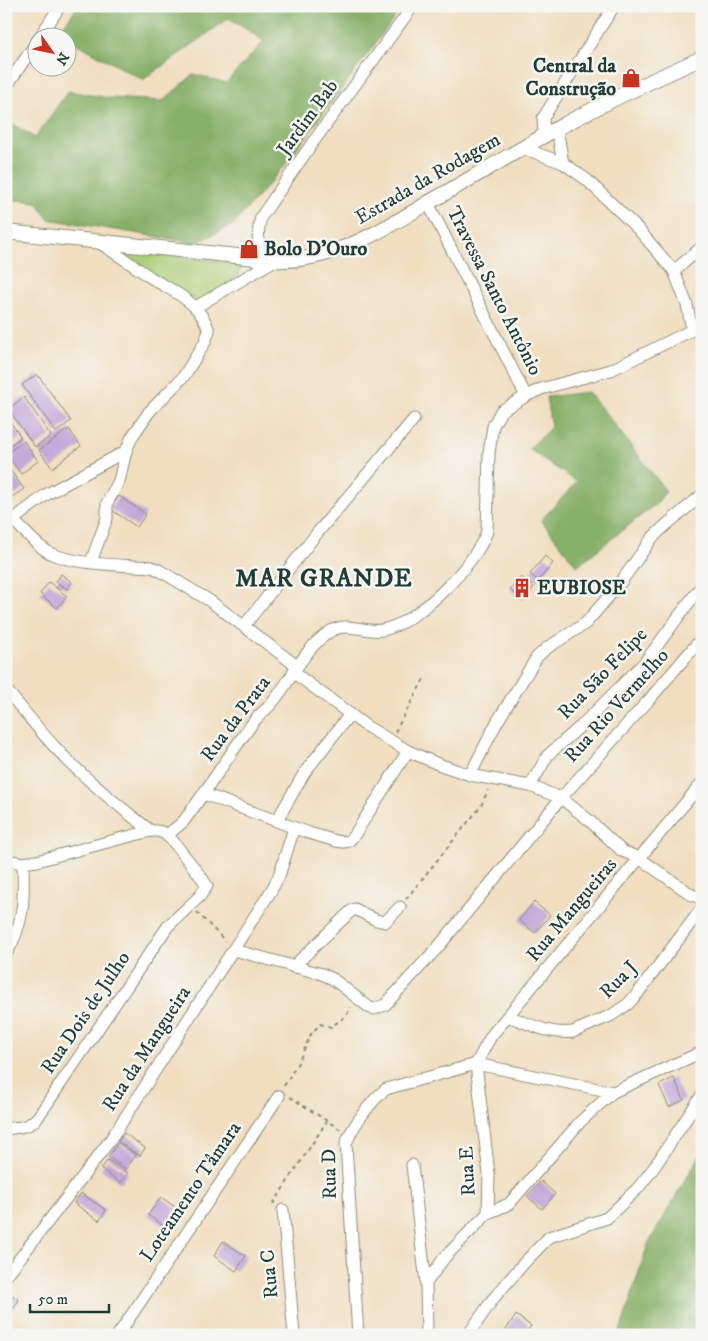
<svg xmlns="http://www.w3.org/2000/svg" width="708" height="1341" font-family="'IM FELL DW Pica',serif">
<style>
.green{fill:#aacd76;stroke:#648555}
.forest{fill:#87b067;stroke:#53764e}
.building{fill:#c4aad9}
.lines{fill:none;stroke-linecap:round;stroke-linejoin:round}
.minor-casing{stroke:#888e7a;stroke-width:13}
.major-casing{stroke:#888e7a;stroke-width:16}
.path{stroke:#888e7a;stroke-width:2;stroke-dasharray:4 4;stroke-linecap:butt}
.minor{stroke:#fff;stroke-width:11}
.major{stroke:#fff;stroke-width:14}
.labels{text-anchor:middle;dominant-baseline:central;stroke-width:5;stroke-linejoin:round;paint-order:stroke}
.poi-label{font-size:20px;font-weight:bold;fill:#1f3d34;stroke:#f6f6f2;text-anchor:start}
.street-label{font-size:20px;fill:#1f3d34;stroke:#f6f6f2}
.district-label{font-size:25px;font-weight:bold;letter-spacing:1px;fill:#1f3d34;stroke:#f6f6f2}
</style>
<rect width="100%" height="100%" fill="#f6f6f2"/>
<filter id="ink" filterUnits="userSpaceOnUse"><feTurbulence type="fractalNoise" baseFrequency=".02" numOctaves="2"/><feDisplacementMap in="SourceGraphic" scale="10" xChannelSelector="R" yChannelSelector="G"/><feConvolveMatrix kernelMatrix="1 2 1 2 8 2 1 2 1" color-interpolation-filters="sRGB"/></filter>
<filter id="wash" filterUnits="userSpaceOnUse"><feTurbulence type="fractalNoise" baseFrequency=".0096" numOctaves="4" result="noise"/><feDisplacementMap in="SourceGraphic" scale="20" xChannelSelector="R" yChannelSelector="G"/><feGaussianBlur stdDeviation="1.12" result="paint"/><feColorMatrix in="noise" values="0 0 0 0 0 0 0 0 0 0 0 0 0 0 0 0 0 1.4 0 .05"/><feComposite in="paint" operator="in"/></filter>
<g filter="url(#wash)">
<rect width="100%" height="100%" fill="#f0debf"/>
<polygon class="green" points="128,251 242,264 238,276 200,302 161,281 125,256"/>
<g class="forest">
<polygon points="78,6 403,6 281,170 233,225 196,243 48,219 37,202 6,199 6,120 35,138 68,91 109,98 163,101 194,74 226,83 264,41 229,18 143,80 58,33"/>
<path d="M 588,392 C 615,424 640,458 666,491 L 657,503 L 577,566 L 541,520 L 577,482 L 529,449 L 551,427 L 546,397 Z"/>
<polygon points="702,1152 702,1335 619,1335 648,1244"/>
</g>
<g id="blocks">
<g class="building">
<polygon points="37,374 71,421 56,432 22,385"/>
<polygon points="24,397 51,436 35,447 8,409"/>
<polygon points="6,416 21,437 6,448"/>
<polygon points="69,429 81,446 52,468 39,450"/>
<polygon points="24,441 38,461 21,474 6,454"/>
<polygon points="11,471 24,489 6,501 6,475"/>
<polygon points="119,496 146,514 137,527 110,509"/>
<polygon points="545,556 553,563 538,581 530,574"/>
<polygon points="61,574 72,582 67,589 56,582"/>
<polygon points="521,577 534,587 523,600 510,590"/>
<polygon points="49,582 67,596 57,608 40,594"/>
<polygon points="534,902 550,915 535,933 519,920"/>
<polygon points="674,1078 684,1100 669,1107 659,1085"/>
<polygon points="124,1133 145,1148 140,1156 118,1141"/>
<polygon points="118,1143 136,1155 126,1169 108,1157"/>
<polygon points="108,1160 128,1173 121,1183 101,1169"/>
<polygon points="541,1181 555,1194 542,1209 527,1196"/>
<polygon points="81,1193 106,1210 99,1221 74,1203"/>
<polygon points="161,1197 178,1209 165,1227 148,1215"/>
<polygon points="223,1241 246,1256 236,1271 214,1256"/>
<polygon points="6,1291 19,1300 6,1319"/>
<polygon points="516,1315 531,1326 525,1335 511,1335 505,1331"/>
</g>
</g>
</g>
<g filter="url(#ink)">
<use href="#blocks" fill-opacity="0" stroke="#888e7a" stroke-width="1"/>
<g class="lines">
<defs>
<g id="minor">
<polyline points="39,38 60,6"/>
<polyline points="6,87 38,40"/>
<polyline points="557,129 563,163"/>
<polyline points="544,136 543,118 614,6"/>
<polyline points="523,148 563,163 569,167 587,180 638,229 674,271 687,305 692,330"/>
<polyline points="428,203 526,396"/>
<path d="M 261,259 C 257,244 257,232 261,217 L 311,145 L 413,6"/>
<polyline points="674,271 702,247"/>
<polyline points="196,307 275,260"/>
<path d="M 12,519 C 24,530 36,546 50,553 C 74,565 125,565 152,567 L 159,570 L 210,601 L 297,666"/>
<polyline points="6,525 47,494 126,451"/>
<path d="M 91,562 L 107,518 L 107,503 L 119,481 L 126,451 L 132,437 L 149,412 L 184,376 L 205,342 L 209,331 C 200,301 173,292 150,277 C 133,265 115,253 98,242"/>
<polyline points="244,626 318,532 414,419"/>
<polyline points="293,672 366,726 408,751 438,764 470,775 530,786 561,798 590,821 622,851 639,858 692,895 702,898"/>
<path d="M 6,690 C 22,708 37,728 53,745 C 82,777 117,805 151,831"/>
<polyline points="470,775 497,722 537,657 547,648 586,623 621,582 652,538 666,525 702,495"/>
<polyline points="530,786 548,755 582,725 645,662 702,585"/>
<polyline points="204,794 309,833 336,841 343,842 349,841 355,834 408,751"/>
<polyline points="277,820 305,772 350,714"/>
<path d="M 167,835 L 183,822 C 208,789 230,753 255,720 C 262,712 270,707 276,698 C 294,675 305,647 331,631 C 348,621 364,633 382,630 C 416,625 477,563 487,531 L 489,453 L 493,426 L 501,411 L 526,396 L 541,389 L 611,370 L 692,330"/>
<path d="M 6,860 L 23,863 L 37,861 L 115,840 L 151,831 L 158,831 L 164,833 L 172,840 L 202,878 L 207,886 L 200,896 L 168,926 L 38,1117 C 27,1129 21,1126 6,1129"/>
<polyline points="234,950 322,974 333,979 370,1008 374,1009 385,1005 439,946 561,798 648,701 702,638"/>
<path d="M 6,954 C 25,923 24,898 23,863"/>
<polyline points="293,967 351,911 355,909 376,920 385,922 400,907"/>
<path d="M 508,1016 C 529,1024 550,1035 573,1032 L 612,1015 L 628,1004 L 638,993 L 702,908"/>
<polyline points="476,1064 491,1036 702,783"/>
<polyline points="412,1165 426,1283 427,1335"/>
<polyline points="283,1210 294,1335"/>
<polyline points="488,1213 509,1204 581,1121 613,1092 702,1052"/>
<polyline points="6,1276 71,1192 111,1139 271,891 279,876 294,828"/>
<polyline points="426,1283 445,1257 488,1213 489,1174 476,1064"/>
<polyline points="118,1335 279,1096"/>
<path d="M 358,1335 L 346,1144 C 352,1126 371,1101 386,1089 L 476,1064 L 613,1092"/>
<polyline points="468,1335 493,1299 524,1263 549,1237 607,1218 638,1188 653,1169 702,1095"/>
</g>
<path id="major" d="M 6,232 L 275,260 C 334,263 385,228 435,199 C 475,176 515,152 556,129 C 603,103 653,80 702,58"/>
</defs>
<use href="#minor" class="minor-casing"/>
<use href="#major" class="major-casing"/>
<g class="path">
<polyline points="395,732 424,679"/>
<polyline points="406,899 481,806 488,790"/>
<polyline points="197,912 225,941"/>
<polyline points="284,1086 299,1061 311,1034 320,1024 331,1027 346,1016 351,1007"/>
<polyline points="290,1097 341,1130"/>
<polyline points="273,1204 327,1121"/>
</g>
<use href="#minor" class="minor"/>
<use href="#major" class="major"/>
</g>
</g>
<defs>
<symbol id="shop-bare" viewBox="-9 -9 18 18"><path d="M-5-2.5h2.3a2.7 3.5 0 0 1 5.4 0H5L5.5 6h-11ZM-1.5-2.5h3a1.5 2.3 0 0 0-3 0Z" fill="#c8321e" stroke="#f6f6f2" stroke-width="2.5" paint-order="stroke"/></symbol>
<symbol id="building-bare" viewBox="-9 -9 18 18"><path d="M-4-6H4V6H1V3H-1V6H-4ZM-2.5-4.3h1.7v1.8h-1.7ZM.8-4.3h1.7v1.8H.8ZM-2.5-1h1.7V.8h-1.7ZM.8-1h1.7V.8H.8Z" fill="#c8321e" stroke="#f6f6f2" stroke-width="2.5" paint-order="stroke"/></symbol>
</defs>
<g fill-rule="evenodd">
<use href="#shop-bare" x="617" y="64" width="28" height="28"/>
<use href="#shop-bare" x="235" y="235" width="28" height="28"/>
<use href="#building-bare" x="508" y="574" width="28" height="28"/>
</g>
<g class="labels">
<g class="poi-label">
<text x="616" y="66" text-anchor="end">Central da<tspan x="616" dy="23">Construção</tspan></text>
<text x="264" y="249">Bolo D'Ouro</text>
<text x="537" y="588">EUBIOSE</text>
</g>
<g class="street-label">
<text transform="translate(308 118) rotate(-54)">Jardim Bab</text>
<text transform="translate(428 179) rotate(-30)">Estrada da Rodagem</text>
<text transform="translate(494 291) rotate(63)">Travessa Santo Antônio</text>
<text transform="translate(603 674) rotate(-46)">Rua São Felipe</text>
<text transform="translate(617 706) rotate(-48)">Rua Rio Vermelho</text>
<text transform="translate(236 719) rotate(-53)">Rua da Prata</text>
<text transform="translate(572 910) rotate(-50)">Rua Mangueiras</text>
<text transform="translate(619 980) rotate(-45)">Rua J</text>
<text transform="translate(86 1013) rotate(-56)">Rua Dois de Julho</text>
<text transform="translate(147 1049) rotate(-57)">Rua da Mangueira</text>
<text transform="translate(468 1171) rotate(-93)">Rua E</text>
<text transform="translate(330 1174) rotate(-91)">Rua D</text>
<text transform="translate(191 1192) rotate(-56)">Loteamento Tâmara</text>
<text transform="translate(270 1274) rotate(-95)">Rua C</text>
</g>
<g class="district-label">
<text x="324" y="578">MAR GRANDE</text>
</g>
</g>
<rect width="708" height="1341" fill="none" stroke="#f6f6f2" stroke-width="25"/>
<g transform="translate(52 52) rotate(123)"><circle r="24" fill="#f6f6f2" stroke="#a0aca6"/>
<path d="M0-4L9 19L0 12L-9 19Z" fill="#c8321e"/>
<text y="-8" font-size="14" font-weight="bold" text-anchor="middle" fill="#1f3d34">N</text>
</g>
<path d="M30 1304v8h79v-8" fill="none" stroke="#1f3d34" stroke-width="2.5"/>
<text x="38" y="1304" font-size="15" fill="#1f3d34" stroke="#f6f6f2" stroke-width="4" paint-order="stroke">50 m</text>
</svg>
